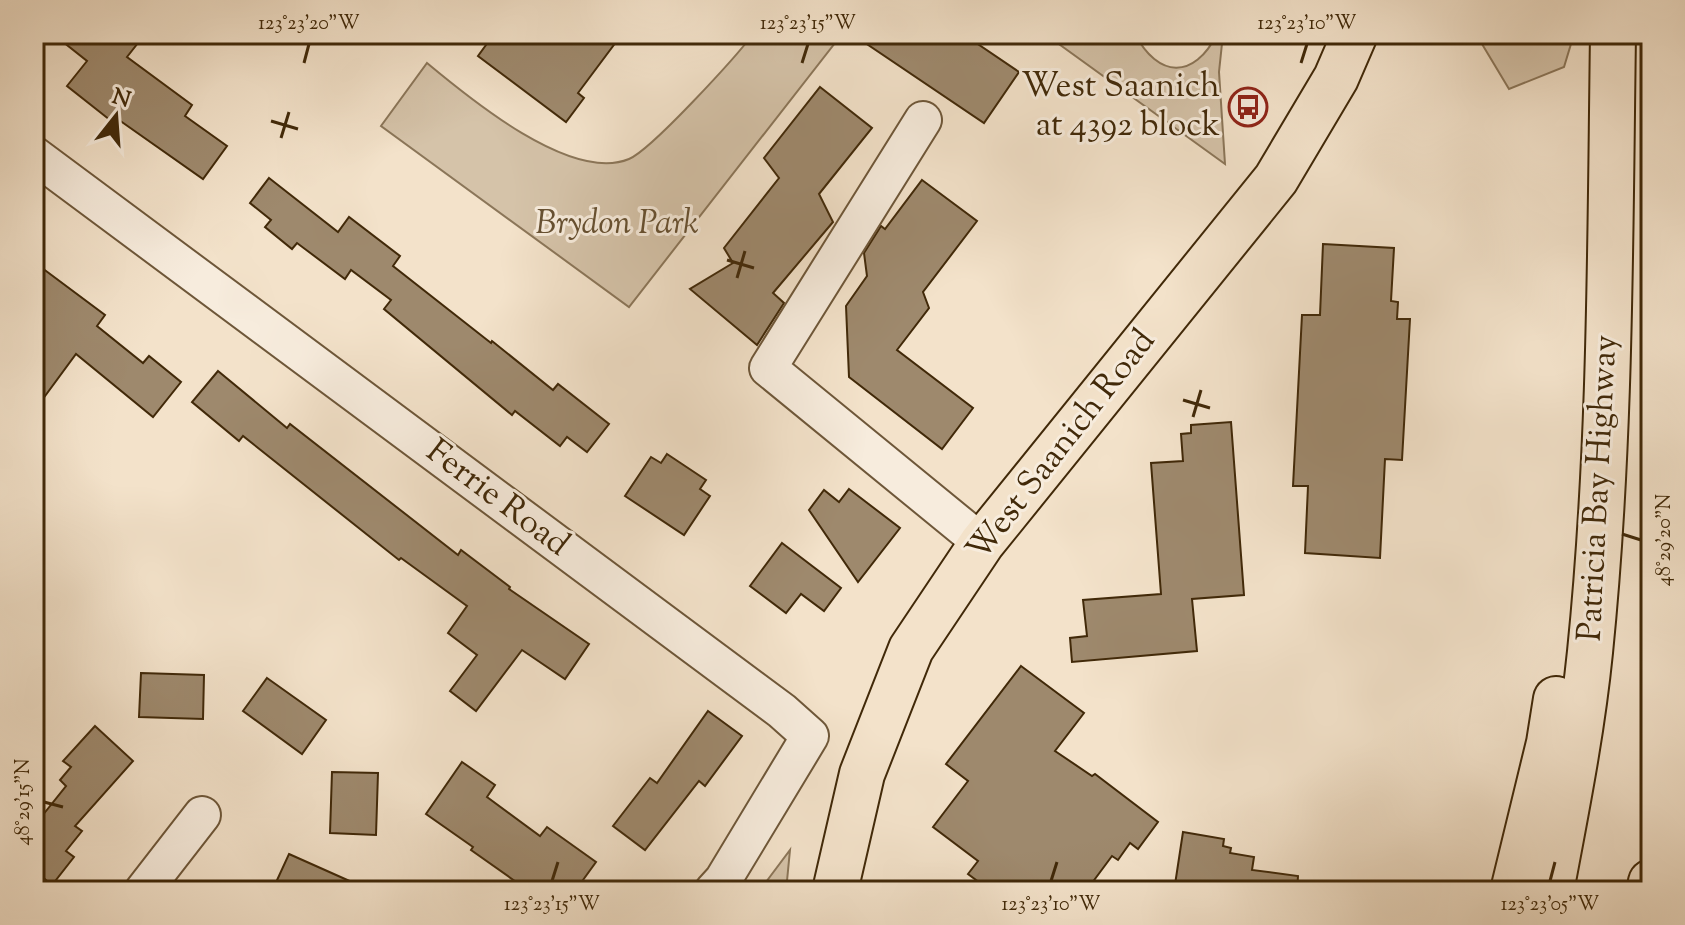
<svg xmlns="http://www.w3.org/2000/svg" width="1685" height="925" font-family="'Sorts Mill Goudy',serif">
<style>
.green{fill:#d5c3a9;stroke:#8b7659;stroke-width:2}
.building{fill:#9e896d;stroke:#412909;stroke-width:2}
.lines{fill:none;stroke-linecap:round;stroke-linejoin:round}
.minor-casing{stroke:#6e5739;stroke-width:40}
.major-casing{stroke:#412909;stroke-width:48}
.highway-casing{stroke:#412909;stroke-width:48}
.minor{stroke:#f7ecdd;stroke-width:36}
.major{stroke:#f3e2ca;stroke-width:44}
.highway{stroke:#f3e2ca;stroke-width:44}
.ticks{fill:none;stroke:#412909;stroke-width:3}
.labels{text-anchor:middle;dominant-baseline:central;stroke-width:6;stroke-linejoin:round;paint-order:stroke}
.poi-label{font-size:34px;fill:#412909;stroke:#f7ecdd;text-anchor:end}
.park-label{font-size:34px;font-style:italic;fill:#665031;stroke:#f7ecdd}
.street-label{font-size:34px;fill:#412909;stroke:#f7ecdd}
.neatline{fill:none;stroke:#412909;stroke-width:3}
.ticks-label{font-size:20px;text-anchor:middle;fill:#412909}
</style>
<rect width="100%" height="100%" fill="#f3e2ca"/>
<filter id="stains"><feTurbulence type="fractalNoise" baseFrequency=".0025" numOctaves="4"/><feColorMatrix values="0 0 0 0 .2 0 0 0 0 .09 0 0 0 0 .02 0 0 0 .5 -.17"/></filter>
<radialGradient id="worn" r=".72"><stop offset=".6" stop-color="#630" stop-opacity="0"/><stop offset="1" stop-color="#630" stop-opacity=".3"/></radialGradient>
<g class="green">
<path d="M 753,34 L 842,34 L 629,307 L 381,126 L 427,63 C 469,98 571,183 629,159 C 651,150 736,57 753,34 Z"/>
<path d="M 1045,34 L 1135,34 C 1158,78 1194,80 1217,34 L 1223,34 L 1219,72 L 1225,164 Z"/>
<polygon points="1476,34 1574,34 1564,67 1509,89"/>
<polygon points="790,850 786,891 769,891 763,886"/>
</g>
<g class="building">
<polygon points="53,34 145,34 127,57 192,105 185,116 227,146 203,179 119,120 115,124 67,86 87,61"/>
<polygon points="494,34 622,34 578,93 584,98 566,122 478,56"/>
<polygon points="852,34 963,34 1019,72 984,123"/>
<polygon points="820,87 872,128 819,194 833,222 773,293 784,303 757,345 690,289 733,263 724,248 779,178 764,158"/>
<polygon points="269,178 338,232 349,217 400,256 393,266 491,343 492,341 553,390 558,384 609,424 587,452 567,437 560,446 515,411 512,415 384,309 391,300 351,270 345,279 297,243 292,249 265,227 271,220 250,203"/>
<polygon points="922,180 977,221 923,292 929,308 897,350 973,408 942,449 849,377 846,306 867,276 864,253 881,226 885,229"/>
<polygon points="1323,244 1394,248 1391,301 1398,302 1397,319 1410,319 1402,460 1385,459 1380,558 1305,553 1308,486 1293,486 1302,315 1320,315"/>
<polygon points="34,262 105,315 97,326 143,363 149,356 181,382 153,417 76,354 34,411"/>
<polygon points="218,371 287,428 290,424 458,555 461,550 510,587 509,589 589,644 565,679 522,650 476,711 450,691 477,655 448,633 467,606 401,558 399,560 243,436 239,441 192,402"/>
<polygon points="1231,422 1244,595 1192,599 1197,651 1072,662 1070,638 1087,636 1083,600 1161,594 1151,463 1183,461 1181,434 1191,433 1191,425"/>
<polygon points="667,454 706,480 700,489 710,496 684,535 625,496 651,457 661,463"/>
<polygon points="849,489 900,528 858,582 809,510 824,490 839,502"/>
<polygon points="782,543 841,588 824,611 801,594 786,613 750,586"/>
<polygon points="1021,666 1084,713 1055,751 1092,776 1095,774 1158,822 1138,849 1130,843 1118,860 1112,856 1086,891 991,891 968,874 978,861 933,827 968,781 946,764"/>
<polygon points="141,673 204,675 203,719 139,717"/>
<polygon points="267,678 326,720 302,754 243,711"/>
<polygon points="708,711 742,736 705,786 699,781 645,850 613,826 650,778 657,783"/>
<polygon points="95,726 133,761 75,826 82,831 66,851 74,857 52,885 34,870 34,826 66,786 60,780 71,767 63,761"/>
<polygon points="462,762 495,785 487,797 540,836 547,827 596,862 575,891 529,891 471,850 473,847 426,814"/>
<polygon points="332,772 378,773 376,835 330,833"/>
<polygon points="1183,832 1224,839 1223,846 1231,848 1230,853 1254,857 1252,870 1298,876 1297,891 1174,891"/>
<polygon points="289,854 372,891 272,891"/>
</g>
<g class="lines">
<defs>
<g id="minor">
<polyline points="923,120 768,368 982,543"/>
<polyline points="34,155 782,711 810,736 723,880 713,891"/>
<polyline points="143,891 202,815"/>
</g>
<polyline id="major" points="835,891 862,774 911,649 982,543 1276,179 1336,78 1355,34"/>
<g id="highway">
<polyline points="1513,891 1549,743 1556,699"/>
<path d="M 1551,891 C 1566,811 1582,732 1590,652 C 1611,446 1610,240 1613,34"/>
<polyline points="1649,891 1651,882"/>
</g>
</defs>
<use href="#minor" class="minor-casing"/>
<use href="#major" class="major-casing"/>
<use href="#highway" class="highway-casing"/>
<use href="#minor" class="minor"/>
<use href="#major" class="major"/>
<use href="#highway" class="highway"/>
</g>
<path class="ticks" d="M 304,63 L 309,44M 802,63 L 808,44M 1301,63 L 1307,44M 271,121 L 298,129M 281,138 L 289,112M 727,260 L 754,268M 737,278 L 745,251M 1183,400 L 1210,408M 1193,417 L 1201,390M 1622,534 L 1641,540M 44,802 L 63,807M 552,881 L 558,862M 1051,881 L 1057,862M 1550,881 L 1555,862"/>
<defs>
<symbol id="bus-ring" viewBox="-11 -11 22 22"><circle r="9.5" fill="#f7ecdd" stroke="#8f2418" stroke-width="1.5"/><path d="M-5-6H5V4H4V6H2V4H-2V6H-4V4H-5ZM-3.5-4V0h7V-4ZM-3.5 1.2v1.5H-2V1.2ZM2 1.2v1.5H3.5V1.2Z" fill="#8f2418"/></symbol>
</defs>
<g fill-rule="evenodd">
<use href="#bus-ring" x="1226" y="85" width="44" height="44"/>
</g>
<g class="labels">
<g class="poi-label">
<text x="1220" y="87">West Saanich<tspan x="1220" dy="39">at 4392 block</tspan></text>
</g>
<g class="park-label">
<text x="617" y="224">Brydon Park</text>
</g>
<g class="street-label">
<text transform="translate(1062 446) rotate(-52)">West Saanich Road</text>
<text transform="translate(1599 488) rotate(-87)">Patricia Bay Highway</text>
<text transform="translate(497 499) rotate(37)">Ferrie Road</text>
</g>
</g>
<rect width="1685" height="925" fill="none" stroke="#f3e2ca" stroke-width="88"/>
<g transform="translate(116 116) rotate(17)" stroke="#f7ecdd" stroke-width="6" paint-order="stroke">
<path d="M0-6L14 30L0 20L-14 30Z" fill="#412909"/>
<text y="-12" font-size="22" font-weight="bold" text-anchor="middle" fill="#412909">N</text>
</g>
<rect x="44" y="44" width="1597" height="837" class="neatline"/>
<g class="ticks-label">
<text x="309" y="29">123°23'20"W</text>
<text x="808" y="29">123°23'15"W</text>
<text x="1307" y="29">123°23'10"W</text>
<text transform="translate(1663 540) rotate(-90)" y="7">48°29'20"N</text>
<text transform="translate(22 802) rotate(-90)" y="7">48°29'15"N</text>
<text x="552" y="910">123°23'15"W</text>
<text x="1051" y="910">123°23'10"W</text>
<text x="1550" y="910">123°23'05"W</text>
</g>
<rect width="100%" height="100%" filter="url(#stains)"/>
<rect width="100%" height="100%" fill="url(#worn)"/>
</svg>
